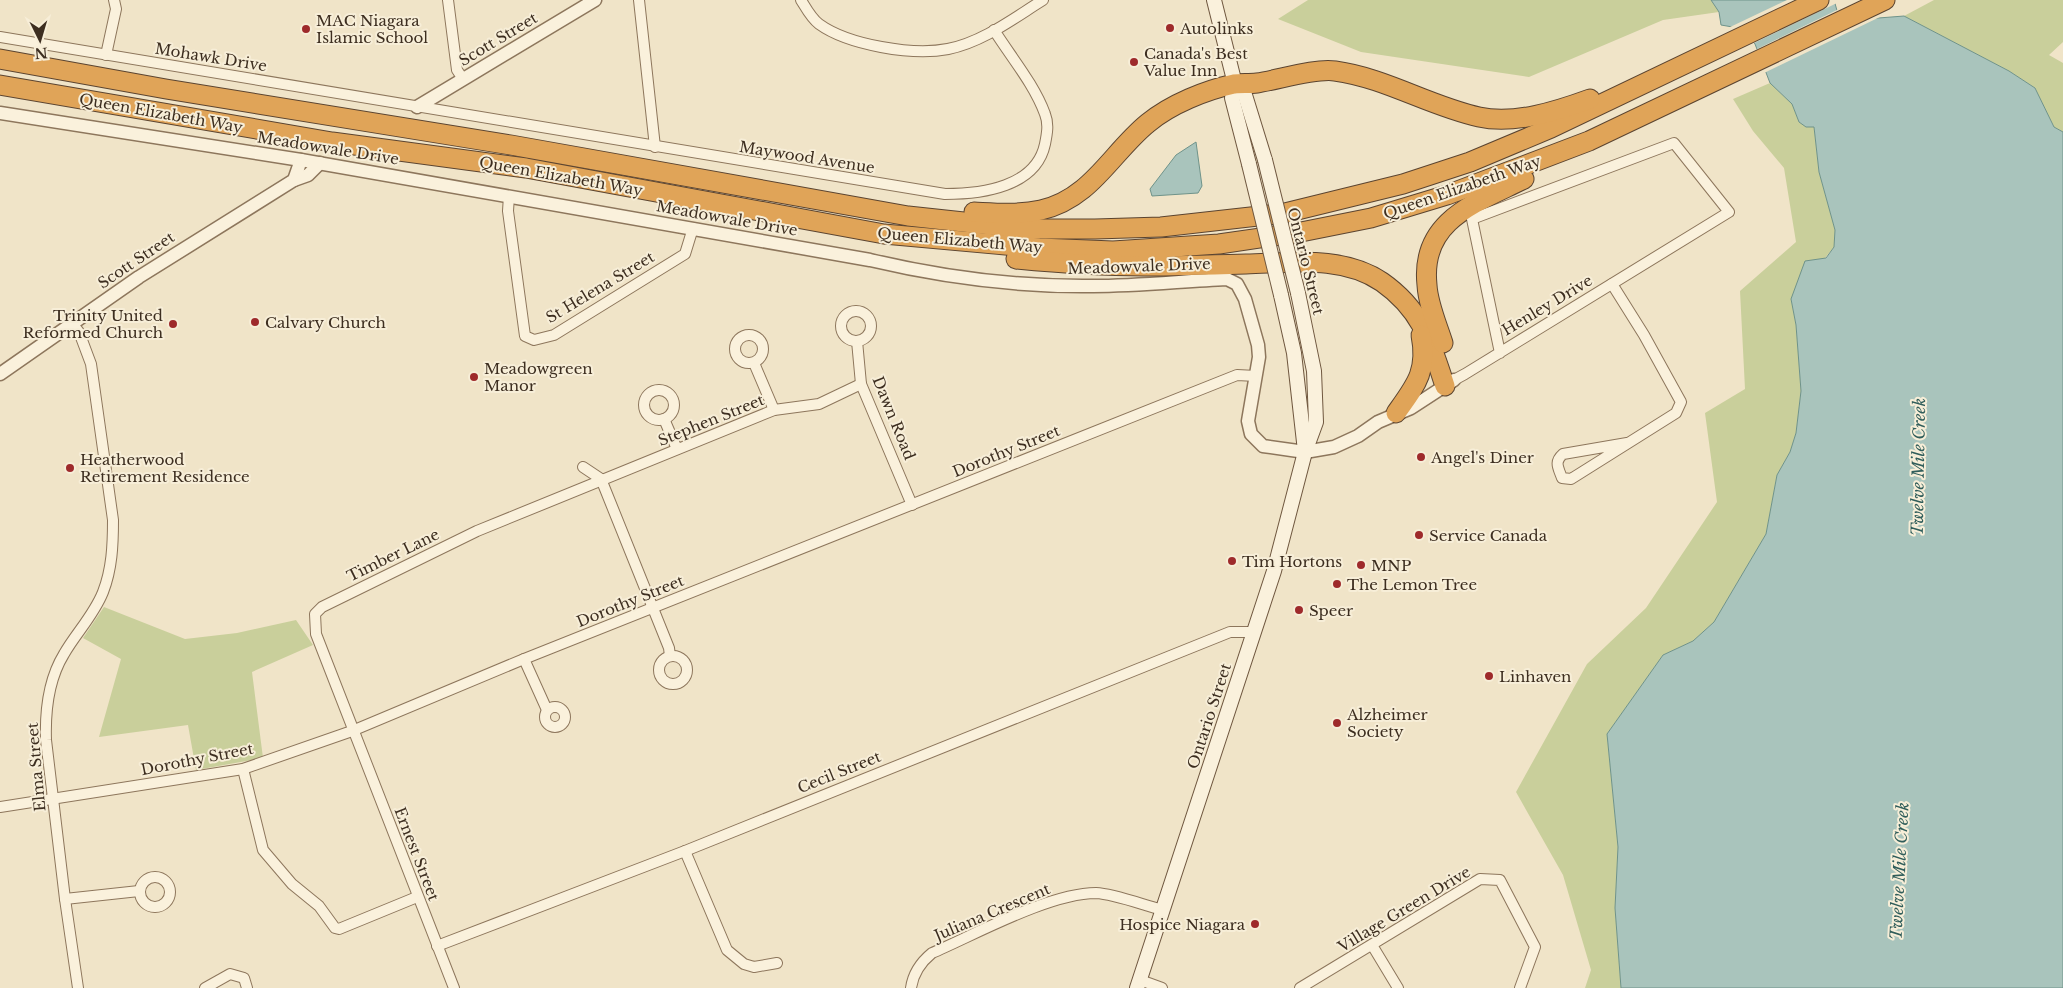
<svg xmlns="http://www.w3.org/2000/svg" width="2063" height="988" font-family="'Libre Baskerville',serif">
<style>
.green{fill:#c9cf9b}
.water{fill:#a9c4bc;stroke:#6f938a}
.pier{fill:#f0e4c8}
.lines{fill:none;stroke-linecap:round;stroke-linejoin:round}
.minor-casing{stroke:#8d765c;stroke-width:12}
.tertiary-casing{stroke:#8d765c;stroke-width:15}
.secondary-casing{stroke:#6f573f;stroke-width:16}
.motorway-casing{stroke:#5b4430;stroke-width:21}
.minor{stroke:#faf1dc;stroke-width:10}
.tertiary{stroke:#faf1dc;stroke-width:12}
.secondary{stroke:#faf1dc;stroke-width:14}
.motorway{stroke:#e0a458;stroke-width:19}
.secondary-bridge-casing{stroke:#6f573f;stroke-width:16;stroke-linecap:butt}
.secondary-bridge{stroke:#faf1dc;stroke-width:14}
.poi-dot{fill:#9e2a2b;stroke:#f7eed8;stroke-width:2}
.labels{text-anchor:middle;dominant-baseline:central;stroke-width:4;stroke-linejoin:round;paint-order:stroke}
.poi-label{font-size:15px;fill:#3d2e20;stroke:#f7eed8;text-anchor:start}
.street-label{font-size:15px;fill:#3d2e20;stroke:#f7eed8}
.water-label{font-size:16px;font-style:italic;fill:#2f5d5a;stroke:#f7eed8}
</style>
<rect width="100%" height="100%" fill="#f0e4c8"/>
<g class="green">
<polygon points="1308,0 1711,0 1719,12 1663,20 1529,77 1361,52 1278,19"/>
<polygon points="1934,0 2063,0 2063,42 2049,55 2063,63 2063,132 2054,127 2035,88 2009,71 1904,16"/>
<polygon points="1770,83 1792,104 1799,122 1814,127 1819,172 1835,230 1834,247 1791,299 1796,325 1801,391 1796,433 1790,452 1777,475 1766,534 1714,622 1693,641 1663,655 1607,734 1618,847 1615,908 1621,988 1585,988 1591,970 1563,875 1516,792 1587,664 1646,608 1717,502 1705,413 1745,389 1740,291 1796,242 1784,168 1753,131 1733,99"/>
<polygon points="104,607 185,639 237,633 296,620 313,645 252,672 263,758 196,770 188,725 99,737 121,659 83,638"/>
</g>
<g class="water">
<polygon points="1711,0 1834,0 1840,21 1904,16 2009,71 2035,88 2054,127 2063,132 2063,988 1621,988 1615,908 1618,847 1607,734 1663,655 1693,641 1714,622 1766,534 1777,475 1790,452 1796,433 1801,391 1796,325 1791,299 1805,261 1826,258 1834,247 1835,230 1819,172 1814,127 1806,127 1799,122 1792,104 1770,83 1755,44 1744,29 1721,25 1719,12"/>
<polygon points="1196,142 1202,186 1198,193 1152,196 1150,189 1176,155"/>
</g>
<g class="pier">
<polygon points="1787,0 1836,0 1837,3 1752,44 1743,31 1728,28"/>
<polygon points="1839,9 1842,18 1884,15 1764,73 1755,50"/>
</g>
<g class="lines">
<defs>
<g id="minor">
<polyline points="448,0 457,70 463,79"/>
<polyline points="639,0 655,147"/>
<path d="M 801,0 C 806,8 811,18 819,24 C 848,45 913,56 948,49 C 983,42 1014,18 1043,0"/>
<path d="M 0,37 L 945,194 C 982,194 1036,187 1045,144 C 1047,134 1049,124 1045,114 C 1034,84 1011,57 994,30"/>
<polyline points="106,55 116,9 114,0"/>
<polyline points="509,196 508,211 525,336 534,340 554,335 685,254 693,228"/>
<path d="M 1612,284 L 1644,335 L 1681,402 L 1676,413 L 1571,479 L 1562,478 C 1558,467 1554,462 1563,454 L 1627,443"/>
<circle cx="856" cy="326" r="15"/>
<path d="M 72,323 L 79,332 L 91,364 L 113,520 C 113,545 112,569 103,592 C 94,615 76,633 64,654 C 48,680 45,710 46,740 L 65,899 L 78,988"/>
<circle cx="749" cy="349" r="14"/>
<polyline points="857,341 861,384 912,505"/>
<polyline points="754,363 774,410"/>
<polyline points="1454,380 1465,374 1729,212 1674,143 1472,219 1500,353"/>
<circle cx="659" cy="405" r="15"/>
<polyline points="664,419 677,449"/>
<polyline points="583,467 601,479"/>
<polyline points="601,479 669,648 670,656"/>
<circle cx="673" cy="670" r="14"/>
<polyline points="524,659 547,710"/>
<circle cx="555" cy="717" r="10"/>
<polyline points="243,769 263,850 292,884 319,906 335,928 339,929 417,897"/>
<polyline points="0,807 243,769 352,731 524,659 1237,375 1256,376"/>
<polyline points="685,851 727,950 744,964 754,967 777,963"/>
<circle cx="155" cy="892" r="15"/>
<polyline points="65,899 139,891"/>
<polyline points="1372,945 1398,988"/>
<polyline points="437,946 685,851 1230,632 1253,632"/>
<polyline points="1140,980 1162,988"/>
<polyline points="205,988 230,974 244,978 247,988"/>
<polyline points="454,988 316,634 315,614 322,607 477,531 774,410 819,404 861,384"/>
<path d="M 911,988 C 913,974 921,962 932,953 C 976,934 1050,893 1096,893 C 1115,894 1143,905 1163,910"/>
<polyline points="1300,988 1480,879 1500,880 1535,947 1520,988"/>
</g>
<g id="tertiary">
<polyline points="417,107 595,0"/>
<path d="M 0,113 L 301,160 L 870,260 C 942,277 1019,287 1093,286 C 1138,286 1182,281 1227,279 L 1237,284 L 1245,299 L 1258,345 L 1259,357 L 1248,421 L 1251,434 L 1263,446 L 1305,452 L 1334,447 L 1358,436 L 1378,422 L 1411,408 L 1454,380"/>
<polyline points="294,180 308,175 320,163"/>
<polyline points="0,374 139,277 294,180 301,160"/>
</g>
<g id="secondary">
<polyline points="1214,0 1235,84 1245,95 1265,160"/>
<polyline points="1235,84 1232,98 1249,164"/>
<polyline points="1281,295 1294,353 1305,451"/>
<polyline points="1137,988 1274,571 1305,452 1316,422 1314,371 1298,293"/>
</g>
<g id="motorway">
<polyline points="0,59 166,89 511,145 908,216 1028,229 1095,229 1161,227 1285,213 1403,184 1470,162 1551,128 1819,0"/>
<polyline points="0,85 332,142 526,168 884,234 1039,248 1113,251 1219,244 1301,232 1371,218 1447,195 1589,141 1885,0"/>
<path d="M 974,212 C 996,213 1019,215 1041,210 C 1091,199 1112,152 1148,123 C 1171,104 1206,90 1234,84 C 1241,83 1249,84 1257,83 C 1278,80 1315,68 1335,71 C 1386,78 1429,106 1479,117 C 1514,125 1557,111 1590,99"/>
<path d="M 1016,259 C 1058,263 1101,266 1144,266 C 1178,266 1212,265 1246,264 C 1291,263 1342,255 1382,282 C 1422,310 1431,343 1445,386"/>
<path d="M 1443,343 C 1437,324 1428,304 1427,285 C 1420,220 1476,203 1524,179"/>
<path d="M 1396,413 C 1416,385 1428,371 1421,335"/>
</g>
</defs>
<use href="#minor" class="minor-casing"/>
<use href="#tertiary" class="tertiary-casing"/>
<use href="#secondary" class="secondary-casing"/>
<use href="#motorway" class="motorway-casing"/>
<use href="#minor" class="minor"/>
<use href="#tertiary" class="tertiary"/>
<use href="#secondary" class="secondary"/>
<use href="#motorway" class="motorway"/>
<defs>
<g id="secondary-bridge">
<polyline points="1265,160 1298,293"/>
<polyline points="1249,164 1281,295"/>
</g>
</defs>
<use href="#secondary-bridge" class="secondary-bridge-casing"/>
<use href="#secondary-bridge" class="secondary-bridge"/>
</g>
<g class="poi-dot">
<circle cx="1170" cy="28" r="5"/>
<circle cx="306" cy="29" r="5"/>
<circle cx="1134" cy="62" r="5"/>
<circle cx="255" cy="322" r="5"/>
<circle cx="173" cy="324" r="5"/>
<circle cx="474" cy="377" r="5"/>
<circle cx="1421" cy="457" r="5"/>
<circle cx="70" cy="468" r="5"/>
<circle cx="1419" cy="535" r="5"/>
<circle cx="1232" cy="561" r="5"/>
<circle cx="1361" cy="565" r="5"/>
<circle cx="1337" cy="584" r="5"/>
<circle cx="1299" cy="610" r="5"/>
<circle cx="1489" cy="676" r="5"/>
<circle cx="1337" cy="723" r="5"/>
<circle cx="1255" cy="924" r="5"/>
</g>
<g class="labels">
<g class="poi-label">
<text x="316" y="20">MAC Niagara<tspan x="316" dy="17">Islamic School</tspan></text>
<text x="1180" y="28">Autolinks</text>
<text x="1144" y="53">Canada's Best<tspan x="1144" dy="17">Value Inn</tspan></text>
<text x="163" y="315" text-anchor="end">Trinity United<tspan x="163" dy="17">Reformed Church</tspan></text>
<text x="265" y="322">Calvary Church</text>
<text x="484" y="368">Meadowgreen<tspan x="484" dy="17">Manor</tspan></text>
<text x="1431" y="457">Angel's Diner</text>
<text x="80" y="459">Heatherwood<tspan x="80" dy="17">Retirement Residence</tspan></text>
<text x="1429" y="535">Service Canada</text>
<text x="1242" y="561">Tim Hortons</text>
<text x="1371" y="565">MNP</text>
<text x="1347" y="584">The Lemon Tree</text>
<text x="1309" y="610">Speer</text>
<text x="1499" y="676">Linhaven</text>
<text x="1347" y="714">Alzheimer<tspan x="1347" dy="17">Society</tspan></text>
<text x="1245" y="924" text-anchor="end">Hospice Niagara</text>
</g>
<g class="street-label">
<text transform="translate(498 39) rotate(-31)">Scott Street</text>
<text transform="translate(211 57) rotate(9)">Mohawk Drive</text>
<text transform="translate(161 113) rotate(10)">Queen Elizabeth Way</text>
<text transform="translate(328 148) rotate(9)">Meadowvale Drive</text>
<text transform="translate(807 157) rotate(9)">Maywood Avenue</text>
<text transform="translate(561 176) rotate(10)">Queen Elizabeth Way</text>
<text transform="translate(1462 187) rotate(-19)">Queen Elizabeth Way</text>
<text transform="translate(727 218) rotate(10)">Meadowvale Drive</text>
<text transform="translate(960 240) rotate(5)">Queen Elizabeth Way</text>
<text transform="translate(136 260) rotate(-34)">Scott Street</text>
<text transform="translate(1306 261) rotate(76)">Ontario Street</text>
<text transform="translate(1139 266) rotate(-2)">Meadowvale Drive</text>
<text transform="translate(600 287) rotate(-31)">St Helena Street</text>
<text transform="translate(1547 305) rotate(-31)">Henley Drive</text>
<text transform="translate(894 418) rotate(68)">Dawn Road</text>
<text transform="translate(711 420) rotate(-22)">Stephen Street</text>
<text transform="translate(1006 451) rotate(-22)">Dorothy Street</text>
<text transform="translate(393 555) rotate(-26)">Timber Lane</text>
<text transform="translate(630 601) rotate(-22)">Dorothy Street</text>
<text transform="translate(1209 716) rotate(-72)">Ontario Street</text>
<text transform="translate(197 759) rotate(-11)">Dorothy Street</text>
<text transform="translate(36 767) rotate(-95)">Elma Street</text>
<text transform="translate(839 772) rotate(-22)">Cecil Street</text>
<text transform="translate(417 854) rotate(69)">Ernest Street</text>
<text transform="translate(1404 909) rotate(-31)">Village Green Drive</text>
<text transform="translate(992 912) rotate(-23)">Juliana Crescent</text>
</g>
<g class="water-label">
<text transform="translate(1918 467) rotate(-89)">Twelve Mile Creek</text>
<text transform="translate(1899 871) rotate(-87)">Twelve Mile Creek</text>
</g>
</g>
<g transform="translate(40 40) rotate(175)" stroke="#f7eed8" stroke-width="4" paint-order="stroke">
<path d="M0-4L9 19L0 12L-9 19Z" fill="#3d2e20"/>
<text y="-8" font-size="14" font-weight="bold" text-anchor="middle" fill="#3d2e20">N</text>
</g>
</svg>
